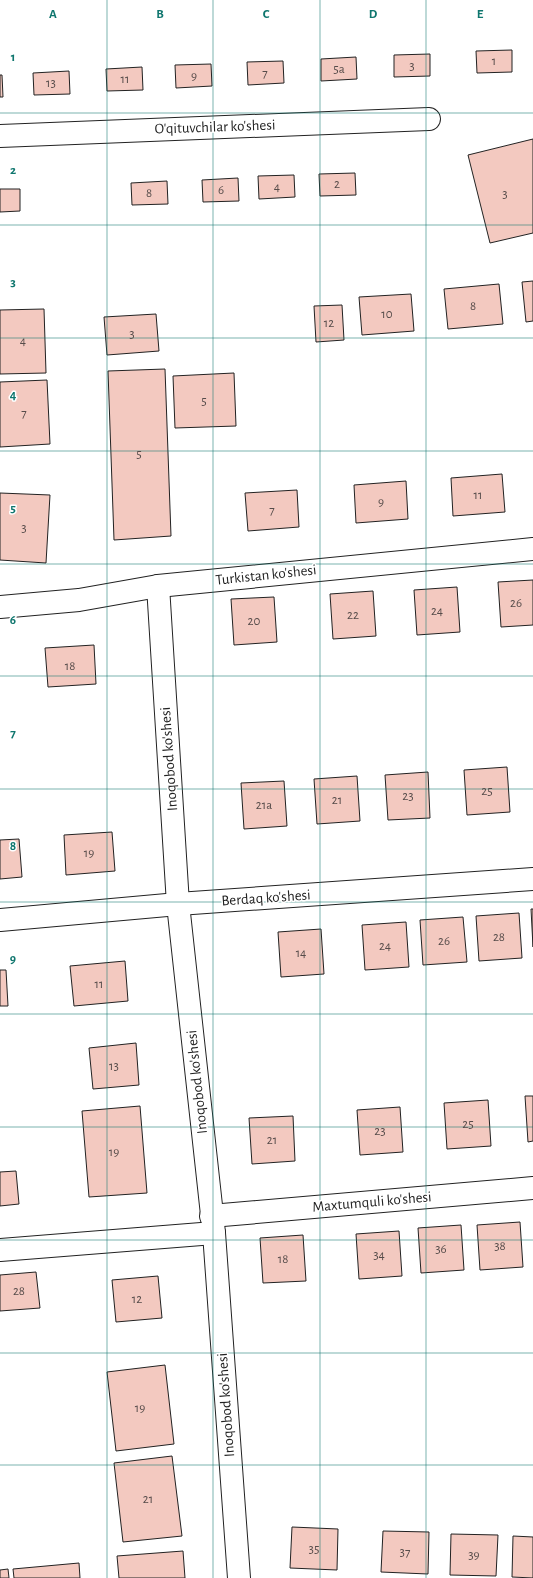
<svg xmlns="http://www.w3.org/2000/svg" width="533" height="1578" font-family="'Alegreya Sans',sans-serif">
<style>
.building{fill:#f3c9c0;stroke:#222}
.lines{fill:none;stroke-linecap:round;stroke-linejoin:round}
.street-casing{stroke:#222;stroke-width:24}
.street{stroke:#fff;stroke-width:22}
.grid{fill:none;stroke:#0f766e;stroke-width:1;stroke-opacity:0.55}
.labels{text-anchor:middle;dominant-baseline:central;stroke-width:3;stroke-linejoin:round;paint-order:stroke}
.number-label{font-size:13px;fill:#564c4a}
.street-label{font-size:15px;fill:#222;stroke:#fff}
.grid-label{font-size:13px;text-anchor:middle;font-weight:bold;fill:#0f766e;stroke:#fff;stroke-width:3;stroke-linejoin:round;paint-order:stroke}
</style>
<rect width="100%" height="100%" fill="#fff"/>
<g class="building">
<polygon points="512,50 512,72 477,73 476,51"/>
<polygon points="430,54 430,76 394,77 394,55"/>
<polygon points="356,57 357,79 321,81 321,59"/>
<polygon points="283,61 284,83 248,85 247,62"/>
<polygon points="211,64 212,86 176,88 175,65"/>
<polygon points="142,67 143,90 107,91 106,69"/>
<polygon points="69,71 70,94 34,95 33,73"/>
<polygon points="0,75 2,75 3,97 0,97"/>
<polygon points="533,139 533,233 490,243 468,155"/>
<polygon points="355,173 356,195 320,196 319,174"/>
<polygon points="294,175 295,197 259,199 258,176"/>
<polygon points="238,178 239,201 203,202 202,180"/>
<polygon points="167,181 168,204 132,205 131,183"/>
<polygon points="0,189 20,189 20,211 0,212"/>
<polygon points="533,281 533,321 526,322 522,282"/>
<polygon points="499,284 503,324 448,329 444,289"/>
<polygon points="411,294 414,331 362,335 359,297"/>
<polygon points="342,305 344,340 316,342 314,306"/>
<polygon points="44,309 46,373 0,374 0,310"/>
<polygon points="156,314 159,351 107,355 104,317"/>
<polygon points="165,369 171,536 114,540 108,371"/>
<polygon points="234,373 236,426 175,428 173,376"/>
<polygon points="47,380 50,444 0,447 0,382"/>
<polygon points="502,474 505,512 453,516 451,478"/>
<polygon points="406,481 408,519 356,523 354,485"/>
<polygon points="297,490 299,527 248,531 245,493"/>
<polygon points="0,493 50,495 46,563 0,560"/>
<polygon points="533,580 533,625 501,627 498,582"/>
<polygon points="457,587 460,632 417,635 414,590"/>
<polygon points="373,591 376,636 333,639 330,594"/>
<polygon points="274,597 277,642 234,645 231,599"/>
<polygon points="94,645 96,684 48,687 45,648"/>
<polygon points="507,767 510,812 467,815 464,770"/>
<polygon points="428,772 430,818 388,820 385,775"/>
<polygon points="357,776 360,821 317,824 314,779"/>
<polygon points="284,781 287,826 244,829 241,783"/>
<polygon points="112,832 115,871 66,875 64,835"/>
<polygon points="19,839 22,877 0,879 0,840"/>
<polygon points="531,909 533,909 533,947"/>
<polygon points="519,913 522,958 479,961 476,916"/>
<polygon points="463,917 467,962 423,965 420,920"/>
<polygon points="406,922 409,967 365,970 362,925"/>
<polygon points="321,929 324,974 281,977 278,932"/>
<polygon points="125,961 128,1001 74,1006 70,966"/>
<polygon points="0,970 6,970 8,1006 0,1006"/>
<polygon points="136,1043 139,1085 93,1089 89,1048"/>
<polygon points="525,1096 533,1096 533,1141 528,1142"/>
<polygon points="488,1100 491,1146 447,1149 444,1103"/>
<polygon points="140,1106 147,1193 89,1197 82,1111"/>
<polygon points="400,1107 403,1152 360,1155 357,1110"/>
<polygon points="293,1116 295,1161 252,1164 249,1118"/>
<polygon points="16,1171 19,1204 0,1206 0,1172"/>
<polygon points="520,1222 523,1267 480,1270 477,1225"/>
<polygon points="461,1225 464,1270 421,1273 418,1228"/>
<polygon points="399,1231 402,1276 359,1279 356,1234"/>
<polygon points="303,1235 306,1281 263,1283 260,1238"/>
<polygon points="36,1272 40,1308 0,1311 0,1275"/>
<polygon points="158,1276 162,1318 116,1322 112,1280"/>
<polygon points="165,1365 174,1444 116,1451 107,1372"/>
<polygon points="172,1456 182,1536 123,1542 114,1463"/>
<polygon points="292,1527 338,1529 337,1570 290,1568"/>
<polygon points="383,1531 429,1532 428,1574 381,1572"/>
<polygon points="451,1534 498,1535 496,1576 450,1575"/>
<polygon points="513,1536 533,1537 533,1578 512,1577"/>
<polygon points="183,1551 185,1578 119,1578 117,1556"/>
<polygon points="79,1563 80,1578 14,1578 13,1569"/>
<polygon points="8,1569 9,1578 0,1578 0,1570"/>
</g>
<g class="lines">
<defs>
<g id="street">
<polyline points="0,136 429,119"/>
<polyline points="158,586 178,904 214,1233 239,1578"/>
<polyline points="0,607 79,600 158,586 533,549"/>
<polyline points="0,920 178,904 533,879"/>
<polyline points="211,1216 533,1188"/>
<polyline points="0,1250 214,1233"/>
</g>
</defs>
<use href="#street" class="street-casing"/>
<use href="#street" class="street"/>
</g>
<path class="grid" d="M 107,0 L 107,1578M 213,0 L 213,1578M 320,0 L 320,1578M 426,0 L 426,1578M 0,113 L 533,113M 0,225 L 533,225M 0,338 L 533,338M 0,451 L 533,451M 0,564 L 533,564M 0,676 L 533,676M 0,789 L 533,789M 0,902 L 533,902M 0,1014 L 533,1014M 0,1127 L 533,1127M 0,1240 L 533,1240M 0,1353 L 533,1353M 0,1465 L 533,1465"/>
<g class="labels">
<g class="number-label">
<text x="494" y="61">1</text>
<text x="412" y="66">3</text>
<text x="339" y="69">5a</text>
<text x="265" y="73">7</text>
<text x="194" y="76">9</text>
<text x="125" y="79">11</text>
<text x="51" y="83">13</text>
<text x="337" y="184">2</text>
<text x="277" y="187">4</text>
<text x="221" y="190">6</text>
<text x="149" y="193">8</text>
<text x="505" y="194">3</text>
<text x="473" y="306">8</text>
<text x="387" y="314">10</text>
<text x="329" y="323">12</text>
<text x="132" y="334">3</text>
<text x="23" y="341">4</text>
<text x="204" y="401">5</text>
<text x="24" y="413">7</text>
<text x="139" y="454">5</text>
<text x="478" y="495">11</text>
<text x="381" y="502">9</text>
<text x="272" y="510">7</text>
<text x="24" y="528">3</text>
<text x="516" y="603">26</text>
<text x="437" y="611">24</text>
<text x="353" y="615">22</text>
<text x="254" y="621">20</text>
<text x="70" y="666">18</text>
<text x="487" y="791">25</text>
<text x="408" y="796">23</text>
<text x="337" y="800">21</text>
<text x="264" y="805">21a</text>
<text x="89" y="853">19</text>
<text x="499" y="937">28</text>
<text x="444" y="941">26</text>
<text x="385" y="946">24</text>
<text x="301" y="953">14</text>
<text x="99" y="984">11</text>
<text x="114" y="1066">13</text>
<text x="468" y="1124">25</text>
<text x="380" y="1131">23</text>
<text x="272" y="1140">21</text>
<text x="114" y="1152">19</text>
<text x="500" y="1246">38</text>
<text x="441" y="1249">36</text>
<text x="379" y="1255">34</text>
<text x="283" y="1259">18</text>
<text x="19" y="1291">28</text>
<text x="137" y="1299">12</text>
<text x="140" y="1408">19</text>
<text x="148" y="1499">21</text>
<text x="314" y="1549">35</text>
<text x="405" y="1552">37</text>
<text x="474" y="1555">39</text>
</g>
<g class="street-label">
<text transform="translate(215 127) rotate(-2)">O'qituvchilar ko'shesi</text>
<text transform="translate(266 575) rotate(-6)">Turkistan ko'shesi</text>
<text transform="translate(169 759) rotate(-94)">Inoqobod ko'shesi</text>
<text transform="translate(266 898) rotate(-4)">Berdaq ko'shesi</text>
<text transform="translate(197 1082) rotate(-96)">Inoqobod ko'shesi</text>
<text transform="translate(372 1202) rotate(-5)">Maxtumquli ko'shesi</text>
<text transform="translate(226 1405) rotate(-94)">Inoqobod ko'shesi</text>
</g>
</g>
<g class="grid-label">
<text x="53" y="18">A</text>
<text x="160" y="18">B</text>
<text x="266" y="18">C</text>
<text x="373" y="18">D</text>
<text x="480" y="18">E</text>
<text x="13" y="61">1</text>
<text x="13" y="174">2</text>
<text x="13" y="286">3</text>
<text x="13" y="399">4</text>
<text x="13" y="512">5</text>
<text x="13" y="624">6</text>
<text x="13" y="737">7</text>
<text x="13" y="850">8</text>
<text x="13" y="963">9</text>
</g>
</svg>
